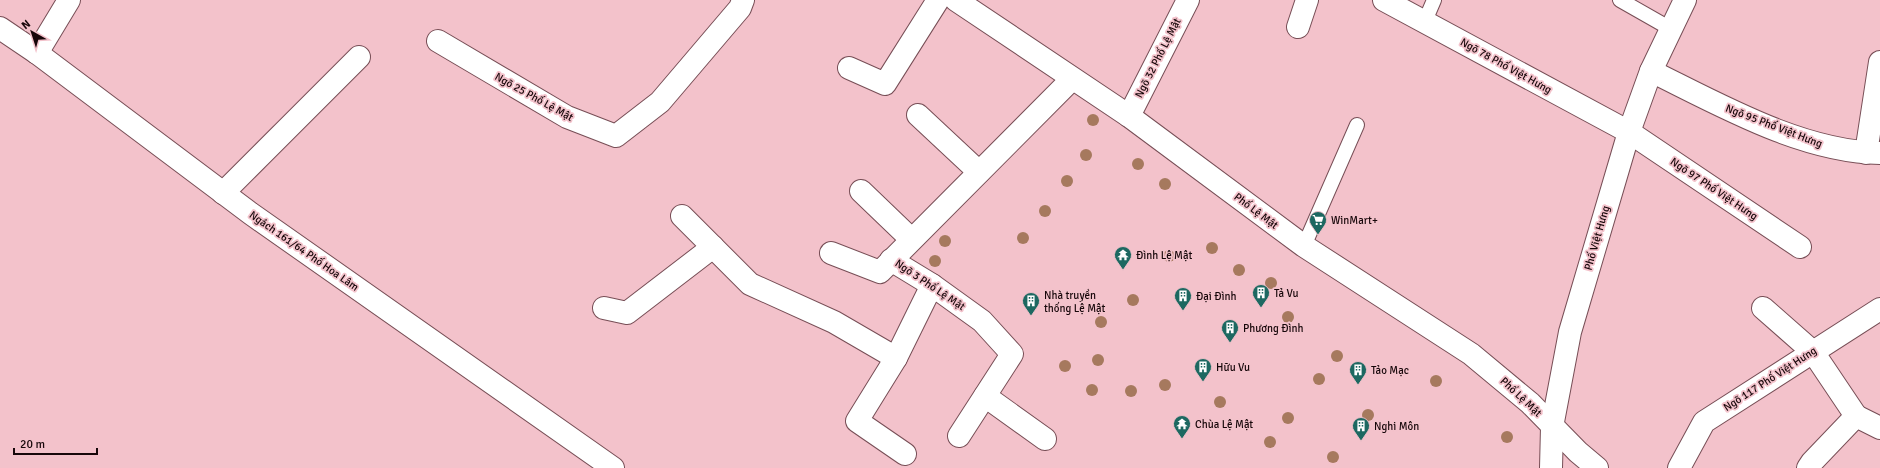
<svg xmlns="http://www.w3.org/2000/svg" width="1880" height="468" font-family="Signika,sans-serif">
<style>
.lines{fill:none;stroke-linecap:round;stroke-linejoin:round}
.lane-casing{stroke:#774e56;stroke-width:16}
.street-casing{stroke:#774e56;stroke-width:24}
.secondary-casing{stroke:#774e56;stroke-width:24}
.lane{stroke:#fff;stroke-width:14}
.street{stroke:#fff;stroke-width:22}
.secondary{stroke:#fff;stroke-width:22}
.tree{fill:#a6795e}
.labels{text-anchor:middle;dominant-baseline:central;stroke-width:3.5;stroke-linejoin:round;paint-order:stroke}
.street-label{font-size:11px;fill:#17070a;stroke:#f3c2cb}
.poi-label{font-size:11px;fill:#17070a;stroke:#f3c2cb;text-anchor:start}
</style>
<rect width="100%" height="100%" fill="#f3c2cb"/>
<g class="lines">
<defs>
<g id="lane">
<polyline points="1620,0 1671,29"/>
<polyline points="1425,21 1434,0"/>
<polyline points="1304,246 1357,125"/>
</g>
<g id="street">
<polyline points="1384,0 1629,132 1800,247"/>
<polyline points="1298,27 1307,0"/>
<polyline points="0,28 37,53 250,213 613,468"/>
<polyline points="438,41 567,117 616,136 660,102 740,8 743,0"/>
<polyline points="37,53 69,0"/>
<polyline points="849,68 885,84 938,0"/>
<path d="M 1651,71 C 1720,105 1802,152 1880,153"/>
<polyline points="918,115 979,172"/>
<polyline points="1129,116 1188,0"/>
<polyline points="1866,153 1880,62"/>
<polyline points="861,191 911,239"/>
<polyline points="223,193 359,57"/>
<polyline points="682,216 750,284 834,322 896,358 932,285"/>
<polyline points="831,253 880,272 1072,79"/>
<polyline points="891,260 932,285 982,321 1012,354 959,436"/>
<polyline points="604,308 627,313 713,247"/>
<polyline points="1763,308 1813,352 1856,416"/>
<polyline points="896,358 857,421 905,454"/>
<polyline points="985,396 1045,439"/>
<polyline points="1551,468 1552,427"/>
<polyline points="1679,468 1704,422 1880,309"/>
<polyline points="1808,468 1812,462 1856,416 1880,428"/>
</g>
<g id="secondary">
<polyline points="956,0 1129,116 1304,246 1471,354 1530,403 1578,452 1597,468"/>
<polyline points="1552,427 1570,332 1629,132 1651,71 1685,0"/>
</g>
</defs>
<use href="#lane" class="lane-casing"/>
<use href="#street" class="street-casing"/>
<use href="#secondary" class="secondary-casing"/>
<use href="#lane" class="lane"/>
<use href="#street" class="street"/>
<use href="#secondary" class="secondary"/>
</g>
<g class="tree">
<circle cx="1093" cy="120" r="6"/>
<circle cx="1086" cy="155" r="6"/>
<circle cx="1138" cy="164" r="6"/>
<circle cx="1067" cy="181" r="6"/>
<circle cx="1165" cy="184" r="6"/>
<circle cx="1045" cy="211" r="6"/>
<circle cx="1023" cy="238" r="6"/>
<circle cx="945" cy="241" r="6"/>
<circle cx="1212" cy="248" r="6"/>
<circle cx="1169" cy="256" r="6"/>
<circle cx="935" cy="261" r="6"/>
<circle cx="1239" cy="270" r="6"/>
<circle cx="1271" cy="283" r="6"/>
<circle cx="1133" cy="300" r="6"/>
<circle cx="1288" cy="317" r="6"/>
<circle cx="1101" cy="322" r="6"/>
<circle cx="1337" cy="356" r="6"/>
<circle cx="1098" cy="360" r="6"/>
<circle cx="1065" cy="366" r="6"/>
<circle cx="1319" cy="379" r="6"/>
<circle cx="1436" cy="381" r="6"/>
<circle cx="1165" cy="385" r="6"/>
<circle cx="1092" cy="390" r="6"/>
<circle cx="1131" cy="391" r="6"/>
<circle cx="1220" cy="402" r="6"/>
<circle cx="1368" cy="415" r="6"/>
<circle cx="1288" cy="418" r="6"/>
<circle cx="1507" cy="437" r="6"/>
<circle cx="1270" cy="442" r="6"/>
<circle cx="1333" cy="457" r="6"/>
</g>
<defs>
<symbol id="supermarket-pin" viewBox="-11 -11 22 30"><path d="M0 17L-7.5 6A9.5 9.5 0 1 1 7.5 6Z" fill="#1d6861" stroke="#f3c2cb"/><path d="M-6-5.5h2.5l.6 2H6L4.5 2H-2.5L-4.4-4H-6ZM-1.5 3.2a1.3 1.3 0 1 0 .1 0ZM3 3.2a1.3 1.3 0 1 0 .1 0Z" fill="#fff"/></symbol>
<symbol id="temple-pin" viewBox="-11 -11 22 30"><path d="M0 17L-7.5 6A9.5 9.5 0 1 1 7.5 6Z" fill="#1d6861" stroke="#f3c2cb"/><path d="M0-6L5-2H3V0L6.5 2.5H4V6H1.5V3h-3V6H-4V2.5H-6.5L-3 0V-2H-5Z" fill="#fff"/></symbol>
<symbol id="building-pin" viewBox="-11 -11 22 30"><path d="M0 17L-7.5 6A9.5 9.5 0 1 1 7.5 6Z" fill="#1d6861" stroke="#f3c2cb"/><path d="M-4-6H4V6H1V3H-1V6H-4ZM-2.5-4.3h1.7v1.8h-1.7ZM.8-4.3h1.7v1.8H.8ZM-2.5-1h1.7V.8h-1.7ZM.8-1h1.7V.8H.8Z" fill="#fff"/></symbol>
</defs>
<g fill-rule="evenodd">
<use href="#supermarket-pin" x="1308" y="210" width="20" height="27"/>
<use href="#temple-pin" x="1113" y="245" width="20" height="27"/>
<use href="#building-pin" x="1251" y="283" width="20" height="27"/>
<use href="#building-pin" x="1173" y="286" width="20" height="27"/>
<use href="#building-pin" x="1021" y="291" width="20" height="27"/>
<use href="#building-pin" x="1220" y="318" width="20" height="27"/>
<use href="#building-pin" x="1193" y="357" width="20" height="27"/>
<use href="#building-pin" x="1348" y="360" width="20" height="27"/>
<use href="#temple-pin" x="1172" y="414" width="20" height="27"/>
<use href="#building-pin" x="1351" y="416" width="20" height="27"/>
</g>
<g class="labels">
<g class="street-label">
<text transform="translate(1158 58) rotate(-63)">Ngõ 32 Phố Lệ Mật</text>
<text transform="translate(1506 66) rotate(29)">Ngõ 78 Phố Việt Hưng</text>
<text transform="translate(534 97) rotate(29)">Ngõ 25 Phố Lệ Mật</text>
<text transform="translate(1774 126) rotate(21)">Ngõ 95 Phố Việt Hưng</text>
<text transform="translate(1714 189) rotate(34)">Ngõ 97 Phố Việt Hưng</text>
<text transform="translate(1256 211) rotate(37)">Phố Lệ Mật</text>
<text transform="translate(1597 238) rotate(-74)">Phố Việt Hưng</text>
<text transform="translate(304 251) rotate(35)">Ngách 161/64 Phố Hoa Lâm</text>
<text transform="translate(930 285) rotate(34)">Ngõ 3 Phố Lệ Mật</text>
<text transform="translate(1770 379) rotate(-33)">Ngõ 117 Phố Việt Hưng</text>
<text transform="translate(1521 397) rotate(43)">Phố Lệ Mật</text>
</g>
<g class="poi-label">
<text x="1331" y="220">WinMart+</text>
<text x="1136" y="255">Đình Lệ Mật</text>
<text x="1274" y="293">Tả Vu</text>
<text x="1044" y="295">Nhà truyền<tspan x="1044" dy="13">thống Lệ Mật</tspan></text>
<text x="1196" y="296">Đại Đình</text>
<text x="1243" y="328">Phương Đình</text>
<text x="1216" y="367">Hữu Vu</text>
<text x="1371" y="370">Tảo Mạc</text>
<text x="1195" y="424">Chùa Lệ Mật</text>
<text x="1374" y="426">Nghi Môn</text>
</g>
</g>
<g transform="translate(32 32) rotate(321)" stroke="#f3c2cb" stroke-width="3" paint-order="stroke">
<path d="M0-3L7 15L0 10L-7 15Z" fill="#17070a"/>
<text y="-6" font-size="11" font-weight="bold" text-anchor="middle" fill="#17070a">N</text>
</g>
<path d="M14 448v6h83v-6" fill="none" stroke="#17070a" stroke-width="2"/>
<text x="20" y="448" font-size="12" fill="#17070a" stroke="#f3c2cb" stroke-width="3" paint-order="stroke">20 m</text>
</svg>
